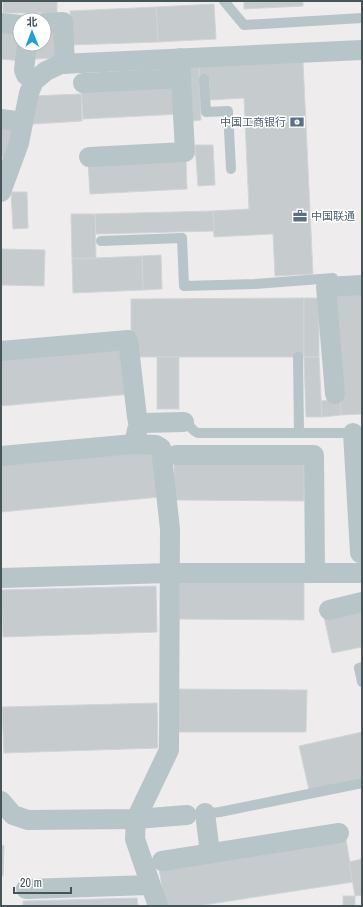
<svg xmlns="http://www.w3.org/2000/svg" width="363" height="907" font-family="'Archivo Narrow','Noto Sans SC',sans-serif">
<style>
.building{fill:#c6cbce;stroke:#d1d5d8}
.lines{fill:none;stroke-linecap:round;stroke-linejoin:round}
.lane{stroke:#b8c5c8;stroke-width:10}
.street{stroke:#b8c5c8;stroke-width:20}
.labels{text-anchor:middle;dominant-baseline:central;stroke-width:3;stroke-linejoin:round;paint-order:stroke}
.service-label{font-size:11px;fill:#4e5e75;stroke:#fff;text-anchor:end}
</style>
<rect width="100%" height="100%" fill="#efeced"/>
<g class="building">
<rect x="3" y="1" width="54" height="12"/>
<polygon points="244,1 303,1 303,6 244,9"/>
<polygon points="214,4 216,39 158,42 156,7"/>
<polygon points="156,7 158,42 71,45 70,11"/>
<polygon points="1,27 20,29 22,61 1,59"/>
<polygon points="44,27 56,27 57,58 32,59 32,44 44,44"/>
<polygon points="303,61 313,274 275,276 273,234 214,237 213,211 249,209 244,98 210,100 209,79 199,79 199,67"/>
<polygon points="189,67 199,67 201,120 193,121"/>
<polygon points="179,82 181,114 83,119 81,87"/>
<polygon points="81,94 82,121 33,124 31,96"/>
<polygon points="1,124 13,126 10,158 1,157"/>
<polygon points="195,145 213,145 215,185 198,186"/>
<polygon points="186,157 187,189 90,194 88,162"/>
<polygon points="11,192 27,192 28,228 13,229"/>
<polygon points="213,211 214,231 96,234 95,214"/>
<polygon points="71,214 95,214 96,258 72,259"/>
<polygon points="1,249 45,250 44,286 1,285"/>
<polygon points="161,255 162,289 143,290 142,256"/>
<polygon points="142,256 143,290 73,293 72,259"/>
<polygon points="362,291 362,414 341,415 332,293"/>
<polygon points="304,298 304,357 131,357 131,299"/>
<rect x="304" y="298" width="15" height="59"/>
<polygon points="126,346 131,394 1,406 1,358"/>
<rect x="157" y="357" width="22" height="52"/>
<polygon points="304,357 319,357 322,417 306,417"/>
<polygon points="340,399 341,415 322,417 321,401"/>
<polygon points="156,450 160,497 1,512 1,464"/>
<polygon points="174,458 304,458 304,501 174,500"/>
<polygon points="174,577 304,577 304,620 174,619"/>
<polygon points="156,586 157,632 3,637 1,590"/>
<polygon points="362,609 362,647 332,653 324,617"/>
<polygon points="177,689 307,690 306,732 177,732"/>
<polygon points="157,703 158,748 4,753 2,707"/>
<polygon points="362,732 362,778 309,790 299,746"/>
<polygon points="346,839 353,882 197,906 165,906 159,868"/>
<polygon points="1,845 4,846 3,876 1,876"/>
<polygon points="362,859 362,895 355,896 349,862"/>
<rect x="343" y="896" width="12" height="10"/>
<polygon points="137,898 138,906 23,906 23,901"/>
</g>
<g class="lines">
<g class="lane">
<polyline points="224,1 244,25 362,18"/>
<polyline points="204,79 206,112 228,111 231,169"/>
<polyline points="101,241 182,238 184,286 255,284 333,278"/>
<polyline points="298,357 299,432"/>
<path d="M 184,422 C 191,424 191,431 198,433 L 357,433"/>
<polyline points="362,667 359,668 362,682"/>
<polyline points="203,814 220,812 362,783"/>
</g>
<g class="street">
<polyline points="1,23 20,25"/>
<polyline points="44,23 63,22 65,64"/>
<polyline points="27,44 24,70 26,75 34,81"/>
<polyline points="83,83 181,78"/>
<polyline points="1,119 23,122"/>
<polyline points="89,157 185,152 180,58"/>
<polyline points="1,192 19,143 29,93 34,81 46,71 61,64 362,50"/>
<polyline points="1,351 128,340 137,417 139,426"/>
<polyline points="335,394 326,287 362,285"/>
<polyline points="353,433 360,553"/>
<polyline points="134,444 156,445 161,448 170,529 169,750 136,819 135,839 158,906"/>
<polyline points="1,456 134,444 137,430 143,423 184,422"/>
<polyline points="315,573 362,573"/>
<polyline points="1,578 170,573 315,573 314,455 176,455"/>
<polyline points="329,610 362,602"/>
<polyline points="1,801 13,815 28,820 136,819 187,815"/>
<polyline points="205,813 210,853"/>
<polyline points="162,861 339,833"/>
<polyline points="26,889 150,885"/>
</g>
</g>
<defs>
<symbol id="bank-bare" viewBox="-9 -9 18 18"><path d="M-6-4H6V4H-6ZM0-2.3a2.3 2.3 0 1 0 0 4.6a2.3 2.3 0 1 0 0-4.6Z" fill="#5c6f8a" stroke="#fff" stroke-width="2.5" paint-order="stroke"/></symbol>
<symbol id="office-bare" viewBox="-9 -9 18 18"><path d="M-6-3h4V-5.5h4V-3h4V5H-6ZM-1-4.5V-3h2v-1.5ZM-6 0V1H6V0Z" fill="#5c6f8a" stroke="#fff" stroke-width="2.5" paint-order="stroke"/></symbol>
</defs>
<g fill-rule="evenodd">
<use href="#bank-bare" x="287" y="112" width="20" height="20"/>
<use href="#office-bare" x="290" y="206" width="20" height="20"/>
</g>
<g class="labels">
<g class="service-label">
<text x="286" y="122">中国工商银行</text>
<text x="311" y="216" text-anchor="start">中国联通</text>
</g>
</g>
<rect width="363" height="907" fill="none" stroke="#465558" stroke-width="4"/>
<g transform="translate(32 32) rotate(359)"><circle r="19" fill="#ffffff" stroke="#b5bbbc"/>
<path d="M0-3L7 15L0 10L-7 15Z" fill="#239ed2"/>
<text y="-6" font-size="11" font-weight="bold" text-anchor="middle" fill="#465558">北</text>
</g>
<path d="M14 887v6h57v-6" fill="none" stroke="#465558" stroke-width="2"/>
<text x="20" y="887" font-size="12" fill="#465558" stroke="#ffffff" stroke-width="3" paint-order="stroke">20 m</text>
</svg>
